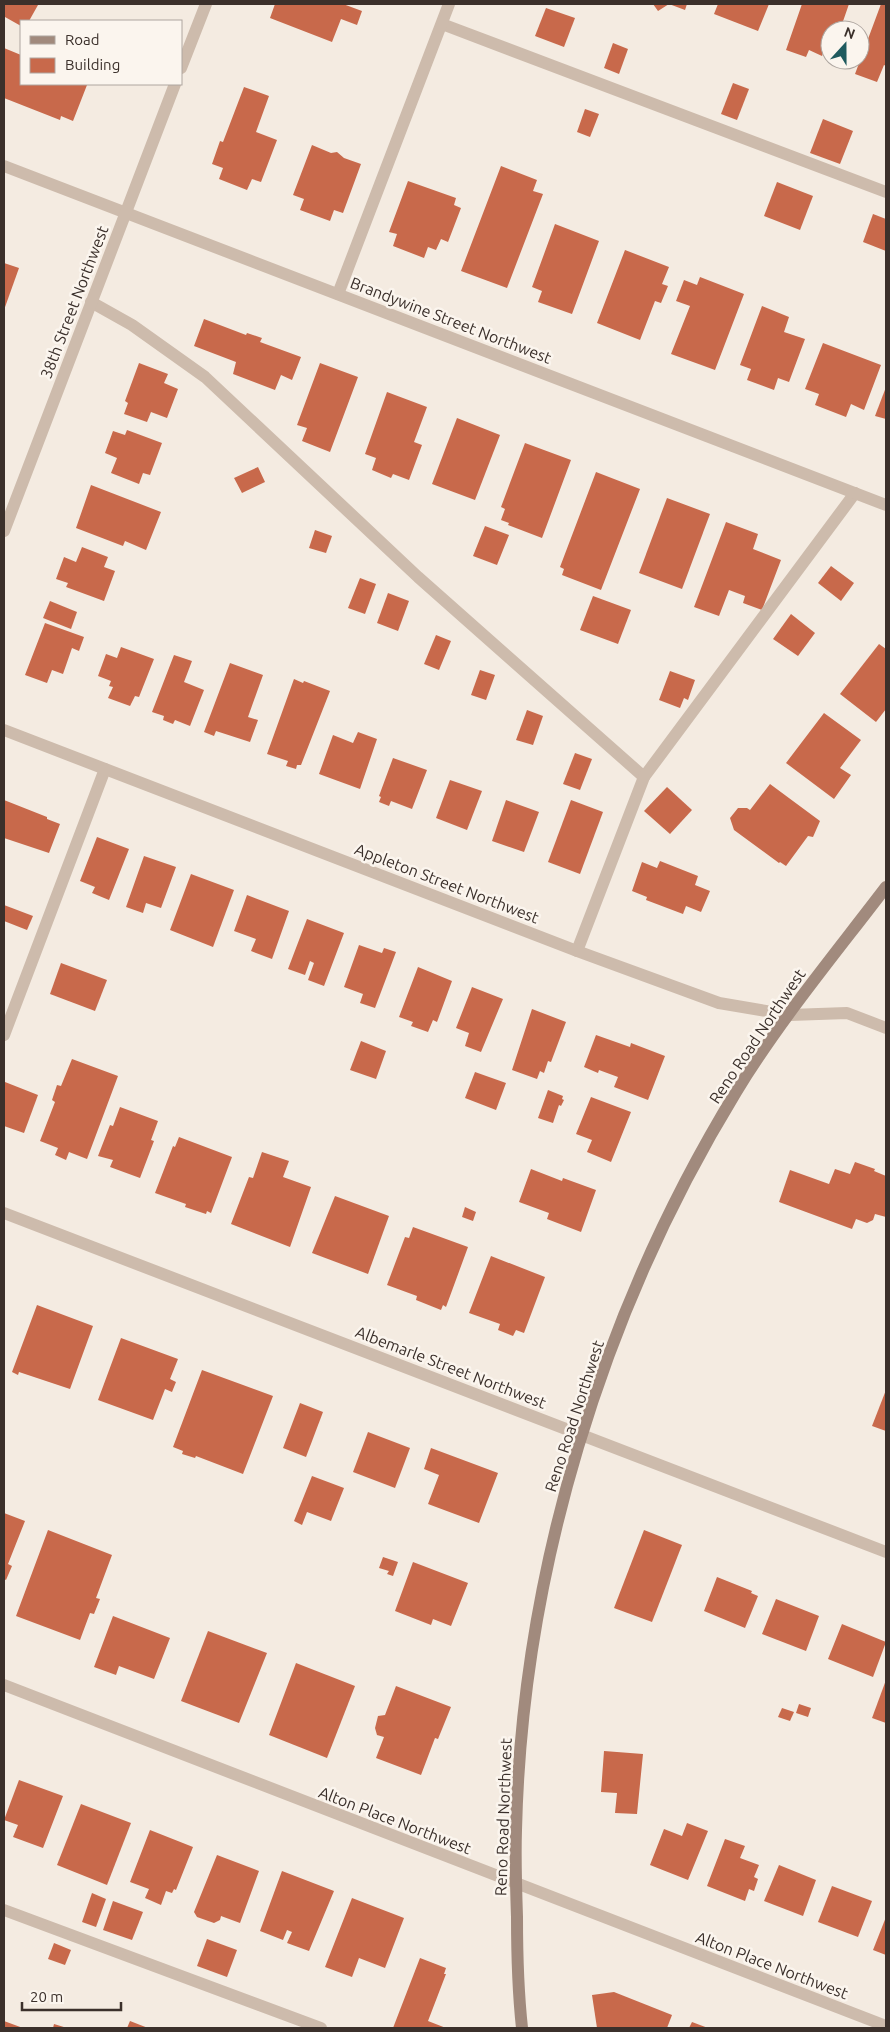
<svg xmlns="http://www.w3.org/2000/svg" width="890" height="2032" font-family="Ubuntu,sans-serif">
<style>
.building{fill:#c8694b}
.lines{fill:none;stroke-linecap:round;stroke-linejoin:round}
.service{stroke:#cdbbac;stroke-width:12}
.minor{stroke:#cdbbac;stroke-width:12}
.tertiary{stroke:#cdbbac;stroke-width:12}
.secondary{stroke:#a18a7d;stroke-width:12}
.labels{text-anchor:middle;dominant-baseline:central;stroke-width:5;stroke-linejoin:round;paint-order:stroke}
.street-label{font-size:16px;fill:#3b302b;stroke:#fbf5ee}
</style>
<rect width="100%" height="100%" fill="#f4ebe1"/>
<g class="building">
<polygon points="4,4 36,4 38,5 29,21 21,21 21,26 5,17 4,19"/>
<polygon points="275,4 343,4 362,11 357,25 341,19 332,42 270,18"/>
<polygon points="653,4 687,4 685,10 669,4 658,11"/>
<polygon points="718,4 769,4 758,31 714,14"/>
<polygon points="802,4 849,4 840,30 830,30 830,50 825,48 822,56 809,50 806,57 786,50"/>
<polygon points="881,4 886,4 886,66 884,65 877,82 855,74"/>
<polygon points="546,8 575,18 564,47 535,36"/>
<polygon points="613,43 628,49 619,74 604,68"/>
<polygon points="4,48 21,55 21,84 87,85 73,121 61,116 60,120 4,98"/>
<polygon points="733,83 749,89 737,120 721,114"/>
<polygon points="244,87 269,96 256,132 277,140 261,182 252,179 247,190 219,179 223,168 212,164 220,141 223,142"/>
<polygon points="585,109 599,114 590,137 577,132"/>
<polygon points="823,119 853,131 840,164 810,153"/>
<polygon points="312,145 331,153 337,152 344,158 361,164 343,213 334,210 330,221 300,210 304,199 293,195"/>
<polygon points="501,166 537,180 533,191 543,194 507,288 461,271"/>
<polygon points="408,181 456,198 454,205 461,208 448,242 441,239 436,250 428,247 424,258 393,246 397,234 389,232"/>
<polygon points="777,182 813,196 800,230 764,216"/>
<polygon points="873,214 886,219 886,251 863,242"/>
<polygon points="555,224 599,241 572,314 538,302 542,291 532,287"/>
<polygon points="625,250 669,267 662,284 668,286 661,303 655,301 640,340 597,323"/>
<polygon points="4,263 19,268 4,310"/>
<polygon points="700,277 744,294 715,370 671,354 690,306 676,301 684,280 697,285"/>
<polygon points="762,306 789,317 784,332 805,339 789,382 778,378 774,390 747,380 751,369 740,365"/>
<polygon points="204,319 246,335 247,333 262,338 260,342 301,357 292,380 281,375 275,390 233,374 236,362 194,346"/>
<polygon points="823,343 881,365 864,410 851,404 846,417 815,405 819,394 805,389"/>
<polygon points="139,363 168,374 164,383 178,389 167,418 151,412 147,422 124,414 128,403 125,401"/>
<polygon points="320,363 358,377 330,452 302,441 307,428 297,425"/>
<polygon points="886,387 886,419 875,416"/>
<polygon points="387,392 427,407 414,442 422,445 409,480 393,474 391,478 372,470 376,458 365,454"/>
<polygon points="457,418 500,435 475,500 432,484"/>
<polygon points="127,430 162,443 150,475 143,473 139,484 111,473 117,458 105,453 113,431 125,435"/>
<polygon points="525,443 571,460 542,538 508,525 509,523 501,520 505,509 501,507"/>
<polygon points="258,467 265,482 242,493 234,478"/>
<polygon points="596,472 640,489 601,590 562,575 564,569 560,567"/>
<polygon points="91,485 161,512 146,550 125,541 123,546 76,528"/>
<polygon points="667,498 710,514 682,589 639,573"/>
<polygon points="726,522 758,534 753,549 781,560 762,610 743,603 745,596 729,590 719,616 694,607"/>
<polygon points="485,526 509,535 497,565 473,556"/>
<polygon points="315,530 332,536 326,553 309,548"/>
<polygon points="82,547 108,557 104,567 115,571 104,601 66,587 68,583 56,579 64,557 76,562"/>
<polygon points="831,566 854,583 841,601 818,583"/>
<polygon points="360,578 376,584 365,614 348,608"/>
<polygon points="388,593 409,601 398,631 377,623"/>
<polygon points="593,596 631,610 618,644 580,630"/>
<polygon points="50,601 77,612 71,629 43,618"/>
<polygon points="791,614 815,633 798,656 773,639"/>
<polygon points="45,623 84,637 79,651 72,648 63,674 52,670 47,683 25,675"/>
<polygon points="436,635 451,641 439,670 424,664"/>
<polygon points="879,644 886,649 886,709 876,722 840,694"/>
<polygon points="121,647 154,659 139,697 135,696 130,706 108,698 113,687 109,686 111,681 98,676 106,654 117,658"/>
<polygon points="174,655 192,661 184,682 204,690 190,726 175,720 173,724 163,720 164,716 152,712"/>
<polygon points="230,663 263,675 248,717 258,720 250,742 216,731 214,736 204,732"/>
<polygon points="480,670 495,675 486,700 471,695"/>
<polygon points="670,671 695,680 688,700 684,698 680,708 659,700"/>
<polygon points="294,679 303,683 304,681 330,691 301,765 297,765 296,769 286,766 288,761 267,754"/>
<polygon points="527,710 543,716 533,745 516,740"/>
<polygon points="824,713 861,740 840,768 851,775 834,799 786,763"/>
<polygon points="358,732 377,739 360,789 319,774 333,735 353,743"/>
<polygon points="575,753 592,759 580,790 563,784"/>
<polygon points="393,758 427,770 412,809 391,801 389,806 379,802 381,797 379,796"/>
<polygon points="450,780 482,791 467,830 436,818"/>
<polygon points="770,784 820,821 813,837 808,836 786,866 780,862 779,863 734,830 730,818 738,808 747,808 750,810"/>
<polygon points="667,787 692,810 670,834 644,811"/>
<polygon points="4,800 47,817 47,819 60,824 49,853 4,838"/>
<polygon points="506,800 539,812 524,852 492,841"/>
<polygon points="571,800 603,812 580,874 548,862"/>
<polygon points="97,837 129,849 109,900 92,893 95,887 80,881"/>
<polygon points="144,856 176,867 161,908 146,903 143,913 126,907"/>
<polygon points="660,861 698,876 695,885 710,891 701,912 686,906 683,914 646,900 647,897 632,891 642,862 657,868"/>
<polygon points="191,874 234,890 213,947 170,930"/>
<polygon points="247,895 289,911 272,959 251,951 256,939 234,931"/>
<polygon points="4,905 33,916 27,930 4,921"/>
<polygon points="307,919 344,933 324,986 308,980 314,963 310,961 305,975 288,969"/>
<polygon points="359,945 382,953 384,948 396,952 375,1008 360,1003 363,994 344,987"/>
<polygon points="61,963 107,980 95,1011 50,994"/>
<polygon points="418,967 452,981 437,1022 433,1020 428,1032 411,1026 413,1022 399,1017"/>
<polygon points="472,987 503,999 481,1052 465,1046 469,1033 456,1028"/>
<polygon points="532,1009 566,1022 551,1062 548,1061 544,1073 540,1071 537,1079 512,1070"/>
<polygon points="596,1035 630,1047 631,1043 665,1056 648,1100 614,1087 618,1077 599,1070 598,1073 584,1067"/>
<polygon points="361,1041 386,1051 376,1079 350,1070"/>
<polygon points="72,1059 118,1076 87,1159 69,1152 66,1160 55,1155 58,1148 40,1141 55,1102 52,1100 57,1085 61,1086"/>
<polygon points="475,1072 506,1083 496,1110 465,1098"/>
<polygon points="5,1082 38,1095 24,1133 4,1126 4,1087"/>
<polygon points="548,1090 563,1096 562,1099 564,1100 561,1106 559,1105 553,1123 538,1118"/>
<polygon points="591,1097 631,1112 611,1162 587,1152 592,1140 576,1134"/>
<polygon points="120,1107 158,1121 151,1140 154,1141 140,1178 110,1167 113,1160 98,1156 110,1125 113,1126"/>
<polygon points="179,1137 232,1157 211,1213 207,1211 206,1214 185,1207 186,1204 155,1193 173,1146 175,1147"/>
<polygon points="262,1152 289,1161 283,1177 311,1187 290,1247 231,1224 249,1177 253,1178"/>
<polygon points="855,1162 875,1169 874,1171 886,1176 886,1217 875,1214 873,1220 867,1223 856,1219 852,1229 779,1202 790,1170 829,1184 835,1169 850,1174"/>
<polygon points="531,1169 562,1181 563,1178 596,1190 581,1232 547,1219 549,1213 519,1202"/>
<polygon points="335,1196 389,1216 368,1274 312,1253"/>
<polygon points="465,1207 476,1212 473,1221 462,1217"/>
<polygon points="413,1227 468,1247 446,1307 443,1305 441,1310 416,1300 417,1296 387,1285 405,1237 409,1238"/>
<polygon points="491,1256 545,1277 524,1333 516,1330 513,1336 498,1330 500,1324 469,1313"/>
<polygon points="37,1305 93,1326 70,1389 19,1372 18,1375 12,1372"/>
<polygon points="121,1338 178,1359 170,1379 176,1382 172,1392 165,1389 153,1420 98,1400"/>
<polygon points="202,1370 273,1396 243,1474 196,1456 195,1458 182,1454 183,1451 173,1447"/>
<polygon points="886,1390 886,1431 872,1426"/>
<polygon points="300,1403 323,1412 306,1457 283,1448"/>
<polygon points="368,1432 410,1448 395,1488 353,1472"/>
<polygon points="431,1448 498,1473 479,1523 428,1504 439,1475 424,1469"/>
<polygon points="312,1476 344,1488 331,1521 307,1512 302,1525 294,1521"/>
<polygon points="4,1513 25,1521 8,1564 12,1566 6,1580 4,1579"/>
<polygon points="48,1530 112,1555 96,1598 100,1599 94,1614 90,1613 80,1640 16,1616"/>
<polygon points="644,1530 682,1545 652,1622 614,1608"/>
<polygon points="383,1557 398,1562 393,1576 387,1574 389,1571 379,1568"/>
<polygon points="413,1562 468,1583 451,1626 433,1619 431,1625 395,1611"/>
<polygon points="717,1577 752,1591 751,1593 758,1596 745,1628 704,1611"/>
<polygon points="776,1599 819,1616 806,1651 762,1634"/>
<polygon points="113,1616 170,1638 154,1679 119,1666 116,1675 94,1667"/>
<polygon points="842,1624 886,1642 873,1677 828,1659"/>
<polygon points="208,1631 267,1653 239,1723 181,1701"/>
<polygon points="296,1663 355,1686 327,1758 269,1735"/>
<polygon points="886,1680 886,1723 872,1718"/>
<polygon points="396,1686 451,1707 438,1739 435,1738 421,1775 376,1758 384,1737 377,1735 375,1728 378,1716 385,1715"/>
<polygon points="799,1704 811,1708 808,1717 796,1713"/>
<polygon points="782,1708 794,1712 790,1721 778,1717"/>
<polygon points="604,1751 643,1754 637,1814 615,1813 617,1793 601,1792"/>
<polygon points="19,1780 63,1796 43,1848 13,1837 18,1825 4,1820"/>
<polygon points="81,1804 131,1823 107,1885 57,1865"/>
<polygon points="687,1823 708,1831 688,1880 650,1865 664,1829 682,1836"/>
<polygon points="150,1830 193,1847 176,1890 174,1889 172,1893 166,1891 161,1905 145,1898 149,1889 130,1882"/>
<polygon points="725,1839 745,1846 740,1858 759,1865 754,1877 758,1879 754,1891 749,1889 745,1901 707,1886"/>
<polygon points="217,1855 259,1871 240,1923 221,1916 220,1920 214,1923 197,1917 194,1912"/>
<polygon points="779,1865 816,1880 803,1916 764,1901"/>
<polygon points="282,1871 334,1891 309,1951 287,1943 292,1932 287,1930 283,1940 260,1931"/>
<polygon points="832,1886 872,1901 858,1937 818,1922"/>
<polygon points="92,1893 106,1899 96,1927 82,1922"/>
<polygon points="352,1898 404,1918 385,1968 359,1958 352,1977 325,1967"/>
<polygon points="113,1901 143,1912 132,1940 103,1930"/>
<polygon points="886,1917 886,1955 873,1950"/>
<polygon points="207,1939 237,1950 227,1977 197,1966"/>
<polygon points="54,1943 71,1950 65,1965 48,1959"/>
<polygon points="420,1958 446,1968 444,1974 446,1974 428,2021 446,2028 393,2028"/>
<polygon points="614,1992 672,2015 667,2028 597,2028 592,1995"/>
<polygon points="4,2021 23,2028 4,2028"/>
<polygon points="130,2021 148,2028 127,2028"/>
<polygon points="692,2022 708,2028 689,2028"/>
<polygon points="54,2024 67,2028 53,2028"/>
</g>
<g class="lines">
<g class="service">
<polyline points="442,24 886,192"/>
<polyline points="338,294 449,4"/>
<polyline points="91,302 132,325 205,377 418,577 644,777 577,951"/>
<polyline points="644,777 855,493"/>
<polyline points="4,1035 105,769"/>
<polyline points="4,1910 321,2028"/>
</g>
<g class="minor">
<polyline points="181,68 206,4"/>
<polyline points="4,166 886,505"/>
<polyline points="4,531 175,84"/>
<polyline points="4,730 577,951 719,1003 790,1015 847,1013 886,1028"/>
<polyline points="4,1685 886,2026"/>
</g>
<polyline class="tertiary" points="4,1213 886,1552"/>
<path class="secondary" d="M 522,2028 C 518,1991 517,1954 517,1917 C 516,1888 515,1859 516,1830 C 522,1574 602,1311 736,1092 C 780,1020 835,954 886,887"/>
</g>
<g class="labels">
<g class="street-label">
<text transform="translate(74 302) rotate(-69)">38th Street Northwest</text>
<text transform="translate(451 320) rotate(21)">Brandywine Street Northwest</text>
<text transform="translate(447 883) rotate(21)">Appleton Street Northwest</text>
<text transform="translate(757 1036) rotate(-56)">Reno Road Northwest</text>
<text transform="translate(451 1367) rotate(21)">Albemarle Street Northwest</text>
<text transform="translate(574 1416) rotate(-72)">Reno Road Northwest</text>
<text transform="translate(503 1817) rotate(-88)">Reno Road Northwest</text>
<text transform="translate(395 1820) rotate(21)">Alton Place Northwest</text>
<text transform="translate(772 1965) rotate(21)">Alton Place Northwest</text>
</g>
</g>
<rect width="890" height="2032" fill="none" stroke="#3b302b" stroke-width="10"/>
<rect x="20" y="20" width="162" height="65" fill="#fbf5ee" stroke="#aea6a0"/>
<rect x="30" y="36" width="25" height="8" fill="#a18a7d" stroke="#aea6a0"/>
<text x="65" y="45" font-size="15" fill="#3b302b">Road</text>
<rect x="30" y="58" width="25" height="15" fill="#c8694b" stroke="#aea6a0"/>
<text x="65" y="70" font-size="15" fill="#3b302b">Building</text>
<g transform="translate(845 45) rotate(21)"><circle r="24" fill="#fbf5ee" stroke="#aea6a0"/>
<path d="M0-4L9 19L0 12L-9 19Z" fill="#1f5a5e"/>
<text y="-8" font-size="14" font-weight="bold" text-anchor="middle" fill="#3b302b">N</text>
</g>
<path d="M22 2002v8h99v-8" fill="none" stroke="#3b302b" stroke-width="2.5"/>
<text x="30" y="2002" font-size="15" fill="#3b302b" stroke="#fbf5ee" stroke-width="4" paint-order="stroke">20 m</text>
</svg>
